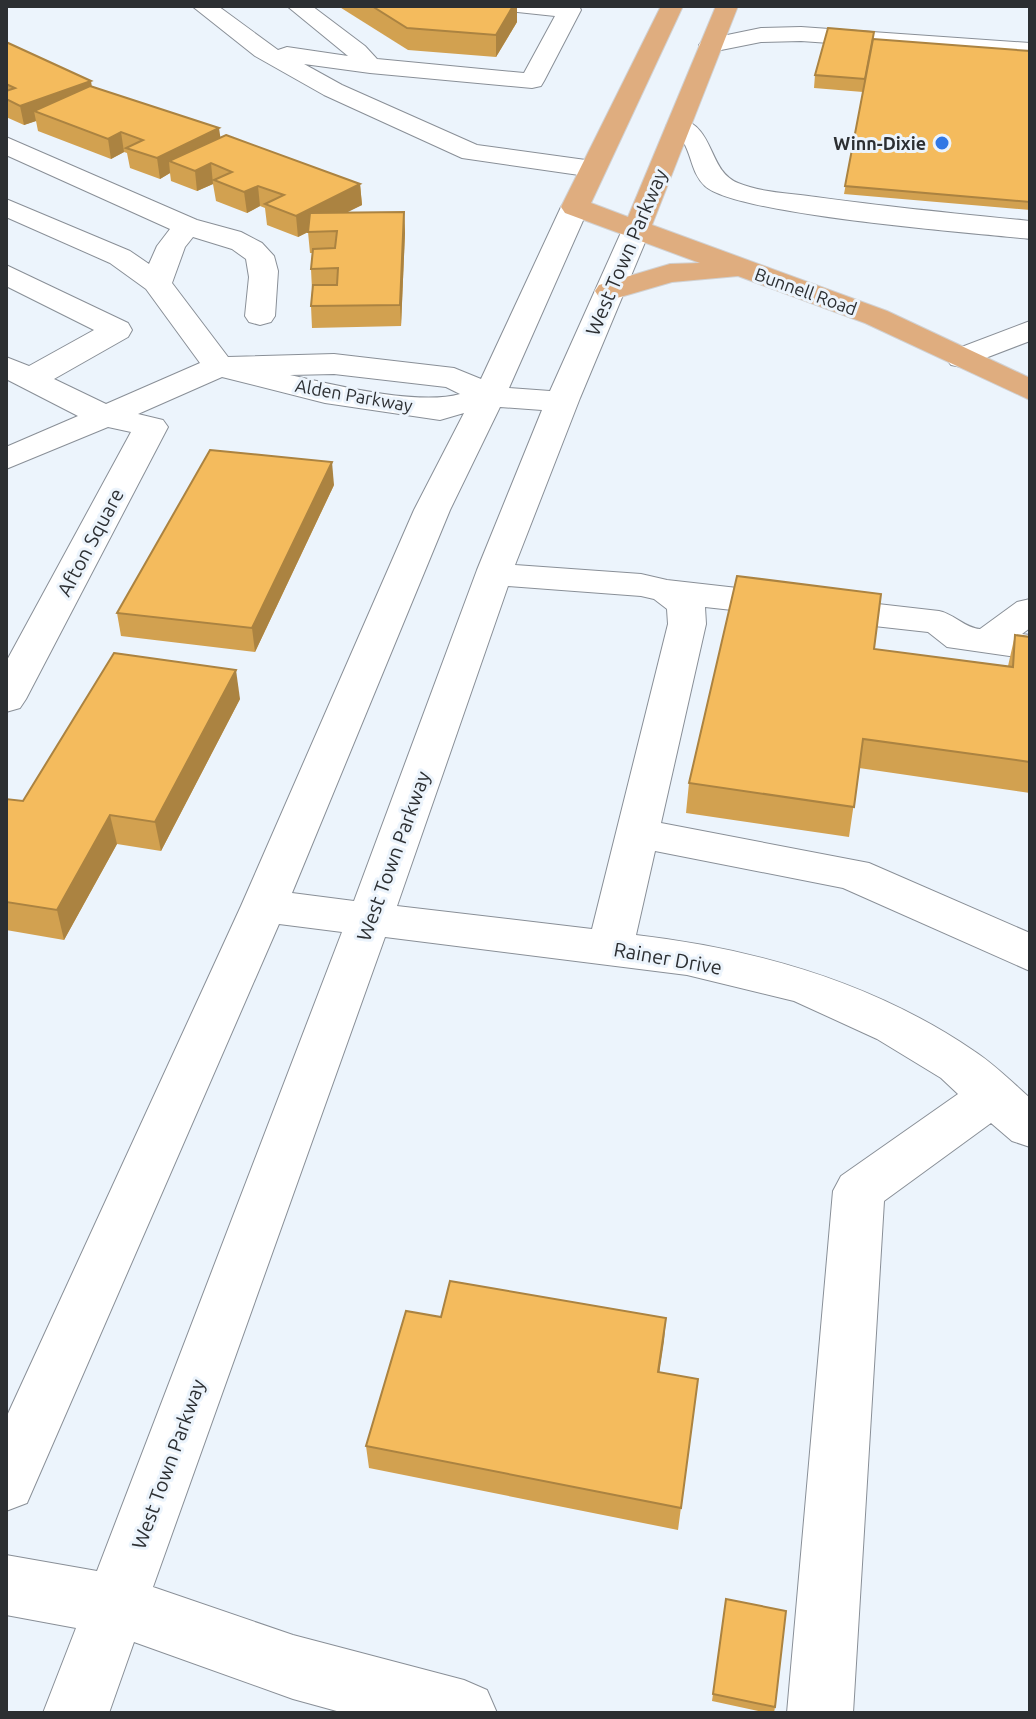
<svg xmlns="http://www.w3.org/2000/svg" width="1036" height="1719" font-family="Ubuntu,sans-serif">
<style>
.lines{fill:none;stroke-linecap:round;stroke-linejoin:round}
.minor-casing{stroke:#898f97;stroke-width:2}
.major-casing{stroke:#d1d1d2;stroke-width:2}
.minor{fill:#fff;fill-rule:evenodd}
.major{fill:#dfad7f;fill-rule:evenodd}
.wall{fill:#d2a150}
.shaded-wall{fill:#ab8341}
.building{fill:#f4bb5d;stroke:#ab8341;stroke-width:2}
.poi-dot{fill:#3178e5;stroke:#ecf4fc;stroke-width:3}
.labels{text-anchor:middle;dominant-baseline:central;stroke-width:6;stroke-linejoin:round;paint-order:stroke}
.far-poi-label{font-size:18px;font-weight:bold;fill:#2c2f32;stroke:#ecf4fc;text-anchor:end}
.far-street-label{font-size:18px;fill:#2c2f32;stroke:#ecf4fc}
.street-label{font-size:20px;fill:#2c2f32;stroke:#ecf4fc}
</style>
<rect width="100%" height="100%" fill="#ecf4fc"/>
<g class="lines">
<defs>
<g id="minor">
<polygon points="192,6 218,6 278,50 287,47 348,56 287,6 312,6 365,46 377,59 524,73 555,16 507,11 504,6 579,6 581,10 544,81 541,86 532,88 370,73 304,64 342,85 477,145 593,161 603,163 606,169 603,175 593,177 462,158 324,95 255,56"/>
<polygon points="801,27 1030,43 1030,57 801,41 761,42 711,52 703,50 699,45 703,40 761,28"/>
<path d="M 679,118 C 716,127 707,170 738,183 C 762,193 790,193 816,197 C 887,207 959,214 1030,221 L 1030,239 C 975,233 736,215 705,186 C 692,174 692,157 684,143 C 679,135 671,133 666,126 L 670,121 Z"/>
<path d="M 6,137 L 197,220 L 241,232 L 262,243 L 274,256 L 278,271 L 275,316 L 271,322 L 260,325 L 249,322 L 245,316 L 249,277 L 246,259 L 232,249 L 193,237 L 185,247 L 172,283 L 228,357 L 334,354 L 454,368 L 481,379 L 561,207 L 565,201 L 575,199 L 585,201 L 589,207 L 509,388 L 550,391 L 623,228 L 627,222 L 637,219 L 647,222 L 651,228 L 580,398 L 515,565 L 641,574 L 667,580 L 939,611 C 954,614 965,628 980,629 L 1017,602 L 1030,599 L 1030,628 L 1022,634 L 1030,635 L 1030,659 L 947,647 L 928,632 L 705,607 L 706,624 L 661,823 L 869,863 L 1030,933 L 1030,971 L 843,888 L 655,851 L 636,935 C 756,949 873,982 974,1051 C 994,1064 1012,1082 1030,1098 L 1030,1147 L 1012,1141 L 991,1123 L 884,1201 L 853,1713 L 787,1713 L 833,1191 L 841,1176 L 958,1094 L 941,1078 L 877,1039 L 794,1001 L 687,975 L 385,937 L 153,1587 L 293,1635 L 464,1680 L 487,1690 L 497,1713 L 344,1713 L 293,1699 L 134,1642 L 109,1713 L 43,1713 L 76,1628 L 6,1615 L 6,1555 L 97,1571 L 342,932 L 279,924 L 27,1503 L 6,1511 L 6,1418 L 241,906 L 414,510 L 464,413 L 440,420 L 325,403 L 222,377 L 138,414 L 163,420 L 168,427 L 26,699 L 20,708 L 6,712 L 6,662 L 131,432 L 108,427 L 6,469 L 6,447 L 78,416 L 6,379 L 6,357 L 29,366 L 94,330 L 6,286 L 6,265 L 128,323 L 132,330 L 128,337 L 54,379 L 106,404 L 200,363 L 146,289 L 110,263 L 6,217 L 6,199 L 130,251 L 149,264 L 157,246 L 170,229 L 6,155 ZM 334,374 L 446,387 L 460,394 C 418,406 334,385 290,375 ZM 500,407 L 542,410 L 477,570 L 354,901 L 292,893 L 450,510 ZM 508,586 L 641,596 L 654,599 L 667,609 L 668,624 L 592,929 L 397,906 Z"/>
<polygon points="1030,321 1030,341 962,367 951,365 946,358 951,351"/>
</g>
<polygon id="major" points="661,6 683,6 591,203 628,217 716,6 738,6 652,225 887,311 1030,378 1030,400 865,323 738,276 672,282 610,300 599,297 595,291 599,285 670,264 700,263 565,213 561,207"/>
</defs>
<use href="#minor" class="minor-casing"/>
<use href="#major" class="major-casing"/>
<use href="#minor" class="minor"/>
<use href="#major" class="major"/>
</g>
<g class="wall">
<polygon points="338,6 517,6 517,22 496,57 408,50"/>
<polygon points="873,39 1030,51 1030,210 844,194 863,92 814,88 815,75"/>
<polygon points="6,42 92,87 220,137 360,184 362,205 346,212 404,212 405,233 401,326 312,328 311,306 312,290 311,269 312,253 310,253 308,232 298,237 267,225 265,208 260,206 247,213 216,201 213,184 197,191 171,181 170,173 160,179 130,168 127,153 124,152 111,159 38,131 36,121 24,125 6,117"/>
<polygon points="334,485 255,652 121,636 117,613"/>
<polygon points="1015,635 1030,637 1030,793 859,768 849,837 686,813 689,783 874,649 1008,666"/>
<polygon points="240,699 161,851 117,844 64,940 6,930 6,799 23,801"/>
<polygon points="441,1317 666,1318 659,1372 698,1379 678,1530 369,1468 366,1446"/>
<polygon points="726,1599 775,1707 774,1713 767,1713 712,1701"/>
</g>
<g class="shaded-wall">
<polygon points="513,6 517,6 517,22 496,57 496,35"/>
<polygon points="91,81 94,100 34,111 36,121 24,125 20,106"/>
<polygon points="219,128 222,148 169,161 170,173 160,179 157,158"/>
<polygon points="121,132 124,152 111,159 108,139"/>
<polygon points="211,163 213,184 197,191 195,171"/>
<polygon points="360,184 362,205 298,237 296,216"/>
<polygon points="258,186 260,206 247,213 244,192"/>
<polygon points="404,212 405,233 401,326 400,305"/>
<polygon points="332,462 334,485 255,652 252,628"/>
<polygon points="236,670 240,699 161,851 155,822"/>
<polygon points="110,815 117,844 64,940 57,910"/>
<polygon points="666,1318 664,1341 656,1395 658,1372"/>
</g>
<g class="building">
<polygon points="372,6 513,6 496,35 407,28"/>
<polygon points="828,28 874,32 865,79 815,75"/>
<polygon points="873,39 1030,51 1030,202 845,186"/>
<polygon points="6,42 91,81 20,106 6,99 6,91 15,88 6,84"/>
<polygon points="90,86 219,128 157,158 126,148 143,140 121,132 108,139 34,111"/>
<polygon points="226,135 360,184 296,216 265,204 284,195 258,186 244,192 214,180 232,172 211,163 195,171 169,161"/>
<polygon points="404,212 400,305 311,306 313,285 337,285 338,268 311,269 313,249 335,248 337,231 308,232 310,213"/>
<polygon points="210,450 332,462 252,628 117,613"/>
<polygon points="737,576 881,594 874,649 1013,667 1015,635 1030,637 1030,762 863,739 854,807 689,783"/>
<polygon points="114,653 236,670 155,822 110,815 57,910 6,902 6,799 23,801"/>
<polygon points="450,1281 666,1318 658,1372 698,1379 681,1508 366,1446 406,1311 441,1317"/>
<polygon points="726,1599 786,1611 775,1707 713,1694"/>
</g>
<circle class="poi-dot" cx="942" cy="143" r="8"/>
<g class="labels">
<g class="far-poi-label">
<text x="926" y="143">Winn-Dixie</text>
</g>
<g class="far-street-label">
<text transform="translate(806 291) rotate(20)">Bunnell Road</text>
<text transform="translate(354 395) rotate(10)">Alden Parkway</text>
</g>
<g class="street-label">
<text transform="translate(626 252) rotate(-67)">West Town Parkway</text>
<text transform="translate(90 542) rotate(-62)">Afton Square</text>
<text transform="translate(393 856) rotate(-70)">West Town Parkway</text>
<text transform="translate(668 958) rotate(10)">Rainer Drive</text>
<text transform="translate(168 1464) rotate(-70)">West Town Parkway</text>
</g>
</g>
<rect width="1036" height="1719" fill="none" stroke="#2c2f32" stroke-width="16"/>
</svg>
